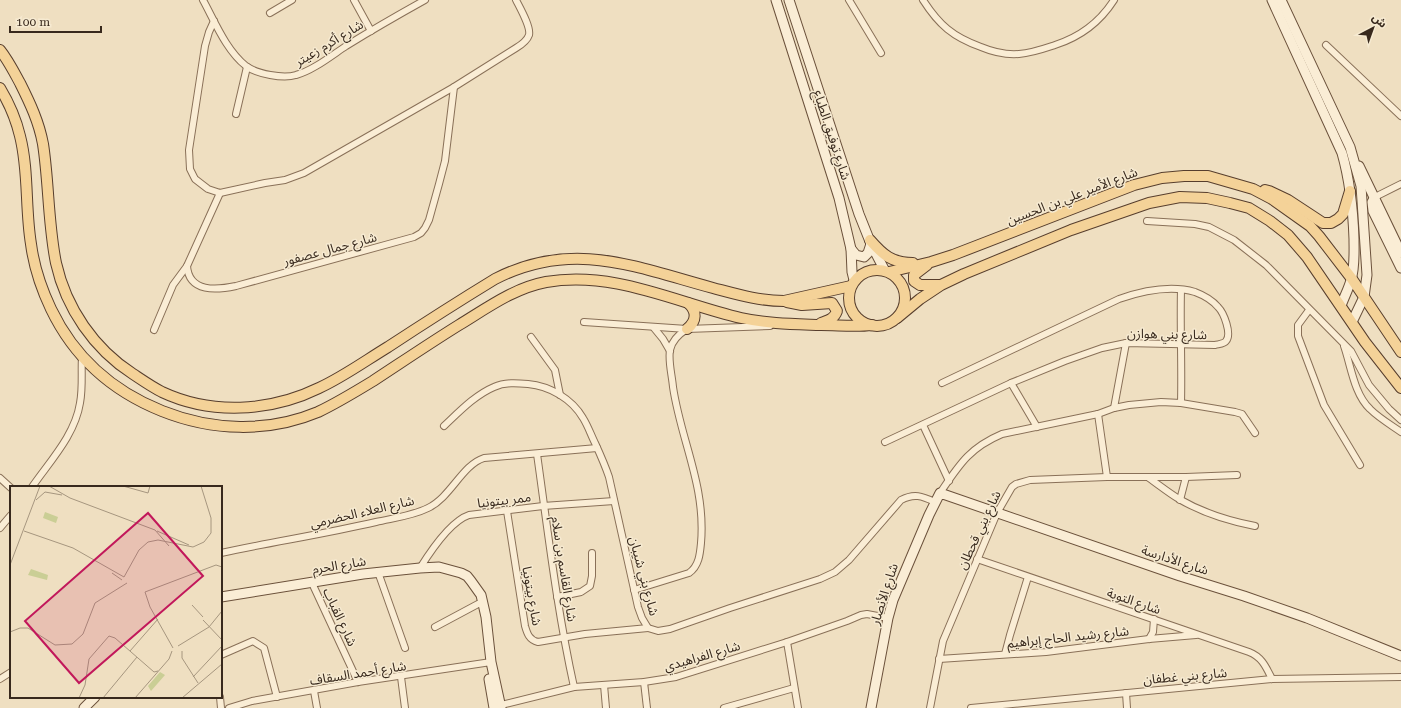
<svg xmlns="http://www.w3.org/2000/svg" width="1401" height="708" font-family="'Roboto Serif','Noto Sans Arabic',serif">
<style>
.lines{fill:none;stroke-linecap:round;stroke-linejoin:round}
.street-casing{stroke:#897058;stroke-width:8}
.secondary-casing{stroke:#6b513b;stroke-width:11}
.primary-casing{stroke:#573e2d;stroke-width:12}
.street{stroke:#faedd5;stroke-width:6}
.secondary{stroke:#faedd5;stroke-width:9}
.primary{stroke:#f4d298;stroke-width:10}
.labels{text-anchor:middle;dominant-baseline:central;stroke-width:3;stroke-linejoin:round;paint-order:stroke}
.street-label{font-size:13px;fill:#38291d;stroke:#f6ead1}
.inset-road{fill:none;stroke:#a6967f;stroke-width:1}
.view{fill:#c2185b;fill-opacity:0.15;stroke:#c2185b;stroke-width:2}
.inset-edge{fill:none;stroke:#38291d;stroke-width:2}
</style>
<rect width="100%" height="100%" fill="#efdfc1"/>
<g class="lines">
<defs>
<g id="street">
<path d="M 203,0 C 215,22 226,50 246,66 C 257,74 283,79 296,75 C 312,71 331,56 346,46 C 372,30 398,15 425,0"/>
<polyline points="354,0 371,31"/>
<polyline points="849,0 881,53"/>
<path d="M 923,0 C 939,25 953,37 981,47 C 993,52 1006,55 1019,54 C 1032,53 1043,49 1055,45 C 1080,37 1100,22 1114,0"/>
<polyline points="270,13 292,0"/>
<path d="M 214,21 L 209,32 L 205,46 L 189,150 L 190,169 L 195,179 L 208,189 L 220,193 L 265,183 L 285,180 L 304,173 L 454,87 L 516,48 C 521,45 527,41 529,35 C 531,27 520,8 516,0"/>
<polyline points="1326,45 1401,116"/>
<polyline points="236,114 247,67"/>
<path d="M 220,193 L 187,266 C 189,293 217,290 236,286 L 414,237 L 421,233 L 425,228 L 429,220 L 439,184 L 445,161 L 454,87"/>
<polyline points="1375,197 1401,184"/>
<polyline points="1147,221 1195,224 1209,227 1234,240 1266,265 1351,351 1369,385 1389,409 1401,420"/>
<path d="M 1181,290 C 1180,328 1182,365 1181,403"/>
<polyline points="1309,310 1298,325 1298,336 1324,405 1360,465"/>
<polyline points="584,322 687,329 770,326"/>
<polyline points="654,328 663,339 670,351"/>
<polyline points="154,330 173,285 187,266"/>
<polyline points="531,337 555,370 560,395"/>
<path d="M 1344,346 C 1351,366 1354,394 1370,409 C 1379,418 1391,425 1401,432"/>
<polyline points="1011,383 1037,427"/>
<polyline points="1114,408 1126,343"/>
<polyline points="1098,414 1107,477"/>
<polyline points="923,425 949,481"/>
<path d="M 444,426 C 459,412 475,395 494,387 C 505,382 517,383 528,384 C 550,386 572,399 583,418 C 588,426 591,435 595,443 C 600,454 605,465 609,477 L 638,607 L 642,618 L 648,628 L 658,631 L 670,629 L 730,608 L 820,579 L 835,572 L 849,560 L 901,500 C 914,493 922,496 935,502"/>
<path d="M 885,442 L 1011,383 L 1065,361 L 1102,348 L 1126,343 L 1215,345 C 1219,344 1224,344 1226,341 C 1232,334 1224,313 1218,307 C 1212,300 1203,295 1195,292 C 1171,285 1142,291 1119,299 L 942,383"/>
<path d="M 537,454 C 548,532 557,610 574,687"/>
<polyline points="0,478 11,488"/>
<path d="M 1149,478 C 1159,485 1169,493 1179,499 C 1203,513 1229,521 1255,526"/>
<path d="M 32,487 C 50,461 75,435 80,403 C 83,387 81,372 82,357"/>
<path d="M 940,493 C 959,465 969,448 1002,434 L 1098,414 L 1114,408 L 1129,405 L 1161,402 L 1181,403 L 1235,412 L 1242,414 L 1255,433"/>
<polyline points="1180,500 1186,477"/>
<path d="M 507,511 L 525,626 C 527,633 529,640 538,642 L 585,634 L 648,628"/>
<polyline points="0,528 11,515"/>
<path d="M 221,553 C 272,542 324,534 376,522 C 393,518 412,516 428,508 C 451,497 462,465 484,458 L 597,448"/>
<path d="M 977,559 L 1249,652 C 1262,657 1266,667 1272,679"/>
<path d="M 420,568 C 430,552 451,521 469,515 L 543,506 L 614,501"/>
<polyline points="378,572 405,648"/>
<polyline points="312,583 358,682"/>
<path d="M 634,590 L 689,573 C 699,566 700,554 701,543 C 706,486 681,441 673,387 C 672,375 668,361 670,350 C 672,340 679,334 687,329"/>
<polyline points="557,597 581,592 590,586 592,576 592,553"/>
<polyline points="435,627 478,604"/>
<polyline points="1149,639 1153,632 1154,619"/>
<polyline points="787,642 798,708"/>
<polyline points="1005,654 1010,635 1028,577"/>
<polyline points="221,655 253,641 264,648 277,697"/>
<polyline points="939,659 1046,652 1149,639 1196,635"/>
<polyline points="401,677 405,708"/>
<polyline points="0,679 11,672"/>
<polyline points="644,682 647,708"/>
<polyline points="604,685 606,708"/>
<polyline points="314,691 317,708"/>
<polyline points="1126,693 1127,708"/>
<polyline points="220,697 221,708"/>
<polyline points="497,706 574,687 644,682 676,677 787,642 847,621 861,615 867,614 888,618"/>
<polyline points="229,708 252,701 358,682 491,662"/>
<polyline points="724,708 794,688"/>
<polyline points="930,708 943,641 997,513 1012,487 1016,484 1030,480 1107,477 1186,477 1237,475"/>
<polyline points="971,708 1272,679 1401,677"/>
</g>
<g id="secondary">
<polyline points="776,0 839,198 851,249 852,272 854,280"/>
<polyline points="789,0 859,214 871,244 885,271"/>
<path d="M 1272,0 L 1342,153 C 1350,181 1353,210 1354,239 C 1354,252 1355,267 1351,280 C 1349,288 1344,297 1341,306"/>
<polyline points="1281,0 1350,147 1361,186 1367,275 1364,297 1352,322"/>
<polyline points="1359,166 1401,253"/>
<polyline points="1375,197 1372,202 1373,211 1401,268"/>
<polyline points="851,249 856,255 864,257 868,253 871,244"/>
<polyline points="221,597 363,574 420,568 439,567 461,573 467,576 471,581 481,595 486,617 491,662 501,708"/>
<polyline points="489,679 494,708"/>
<polyline points="84,708 95,697"/>
<polyline points="871,708 888,618 893,600 929,515 940,493 1180,576 1244,596 1307,618 1401,656"/>
</g>
<g id="primary">
<path d="M 0,50 C 8,60 14,72 20,83 C 30,103 39,122 43,144 C 49,183 48,224 56,263 C 66,308 94,349 133,374 C 142,380 152,387 162,392 C 211,415 270,412 319,388 C 343,377 365,361 388,347 C 423,324 459,301 495,279 C 573,239 635,267 713,288 C 736,294 759,301 784,301 L 851,286"/>
<path d="M 0,88 C 9,103 16,119 20,136 C 29,171 25,208 31,244 C 34,267 41,288 51,309 C 74,357 112,391 162,411 C 212,431 268,433 318,412 C 337,403 355,392 373,381 C 402,362 430,343 459,325 C 487,308 514,288 546,282 C 614,270 677,303 741,318 C 769,324 793,324 821,325 C 838,325 855,327 872,325"/>
<polyline points="1265,190 1269,191 1288,200 1323,223 1331,223 1338,219 1343,214 1350,191"/>
<path d="M 870,240 C 883,255 892,263 913,263"/>
<polyline points="927,265 914,275 914,281 920,285 939,285"/>
<circle cx="877" cy="298" r="28"/>
<polyline points="889,272 931,262 953,255 1134,185 1162,178 1184,176 1208,176 1253,189 1272,199 1310,226 1319,236 1352,279 1401,352"/>
<path d="M 787,302 L 802,305 L 832,303 L 837,311 C 834,319 829,320 821,323"/>
<polyline points="897,318 920,299 941,285 964,274 1071,230 1149,203 1180,197 1207,198 1230,203 1249,208 1270,221 1288,235 1307,257 1365,342 1401,388"/>
<path d="M 687,329 C 697,321 697,311 688,303"/>
</g>
</defs>
<use href="#street" class="street-casing"/>
<use href="#secondary" class="secondary-casing"/>
<use href="#primary" class="primary-casing"/>
<use href="#street" class="street"/>
<use href="#secondary" class="secondary"/>
<use href="#primary" class="primary"/>
</g>
<g class="labels">
<g class="street-label">
<text transform="translate(329 43) rotate(-31)">شارع أكرم زعيتر</text>
<text transform="translate(832 135) rotate(72)">شارع توفيق الطباع</text>
<text transform="translate(1072 196) rotate(-21)">شارع الأمير علي بن الحسين</text>
<text transform="translate(330 249) rotate(-15)">شارع جمال عصفور</text>
<text transform="translate(1167 334) rotate(1)">شارع بني هوازن</text>
<text transform="translate(504 500) rotate(-7)">ممر بيتونيا</text>
<text transform="translate(362 512) rotate(-13)">شارع العلاء الحضرمي</text>
<text transform="translate(979 530) rotate(-65)">شارع بني قحطان</text>
<text transform="translate(1175 560) rotate(18)">شارع الأدارسة</text>
<text transform="translate(339 565) rotate(-9)">شارع الحرم</text>
<text transform="translate(564 569) rotate(81)">شارع القاسم بن سلام</text>
<text transform="translate(644 576) rotate(75)">شارع بني شيبان</text>
<text transform="translate(884 594) rotate(-72)">شارع الأنصار</text>
<text transform="translate(532 596) rotate(80)">شارع بيتونيا</text>
<text transform="translate(1134 601) rotate(19)">شارع التوبة</text>
<text transform="translate(340 617) rotate(65)">شارع القباب</text>
<text transform="translate(1068 637) rotate(-6)">شارع رشيد الحاج إبراهيم</text>
<text transform="translate(702 656) rotate(-16)">شارع الفراهيدي</text>
<text transform="translate(358 673) rotate(-9)">شارع أحمد السقاف</text>
<text transform="translate(1185 676) rotate(-5)">شارع بني غطفان</text>
</g>
</g>
<g transform="translate(10 486)">
<rect width="212" height="212" fill="#efdfc1"/>
<path d="M 35,26 L 48,31 L 46,37 L 33,32 Z" fill="#cace95"/>
<path d="M 21,83 L 38,89 L 37,94 L 18,89 ZM 150,186 L 155,189 L 141,205 L 138,200 Z" fill="#cace95"/>
<path class="inset-road" d="M 39,0 L 60,12 L 145,44 L 159,60M 113,0 L 138,7 L 140,0M 191,0 L 201,32 L 201,47M 26,14 L 35,6 L 52,9M 14,45 L 63,62 L 114,91M 147,45 L 179,59M 0,79 L 30,0M 102,87 L 112,94M 114,91 L 129,64 L 138,56 L 148,54 L 183,61 L 194,56 L 201,47M 182,119 L 193,131M 193,134 L 212,154M 0,146 L 10,142 L 18,142 L 45,159 L 62,158 L 73,148 L 85,117 L 117,97M 99,150 L 105,152 L 144,186 L 148,185M 168,160 L 199,141 L 212,125M 163,162 L 140,121 L 135,106 L 206,79 L 212,81M 120,165 L 148,133M 172,165 L 172,172 L 188,197M 183,191 L 212,160M 69,212 L 75,199 L 79,173 L 99,150M 93,212 L 127,171M 125,212 L 159,173 L 162,165M 172,212 L 212,178"/>
<path class="view" d="M 138,27 L 193,90 L 69,197 L 15,135 Z"/>
<rect width="212" height="212" class="inset-edge"/>
</g>
<g transform="translate(1373 28) rotate(41)" stroke="#f6ead1" stroke-width="3" paint-order="stroke">
<path d="M0-3L7 15L0 10L-7 15Z" fill="#38291d"/>
<text y="-6" font-size="11" font-weight="bold" text-anchor="middle" fill="#38291d">ش</text>
</g>
<path d="M10 26v6h91v-6" fill="none" stroke="#38291d" stroke-width="2"/>
<text x="16" y="26" font-size="12" fill="#38291d" stroke="#f6ead1" stroke-width="3" paint-order="stroke">100 m</text>
</svg>
